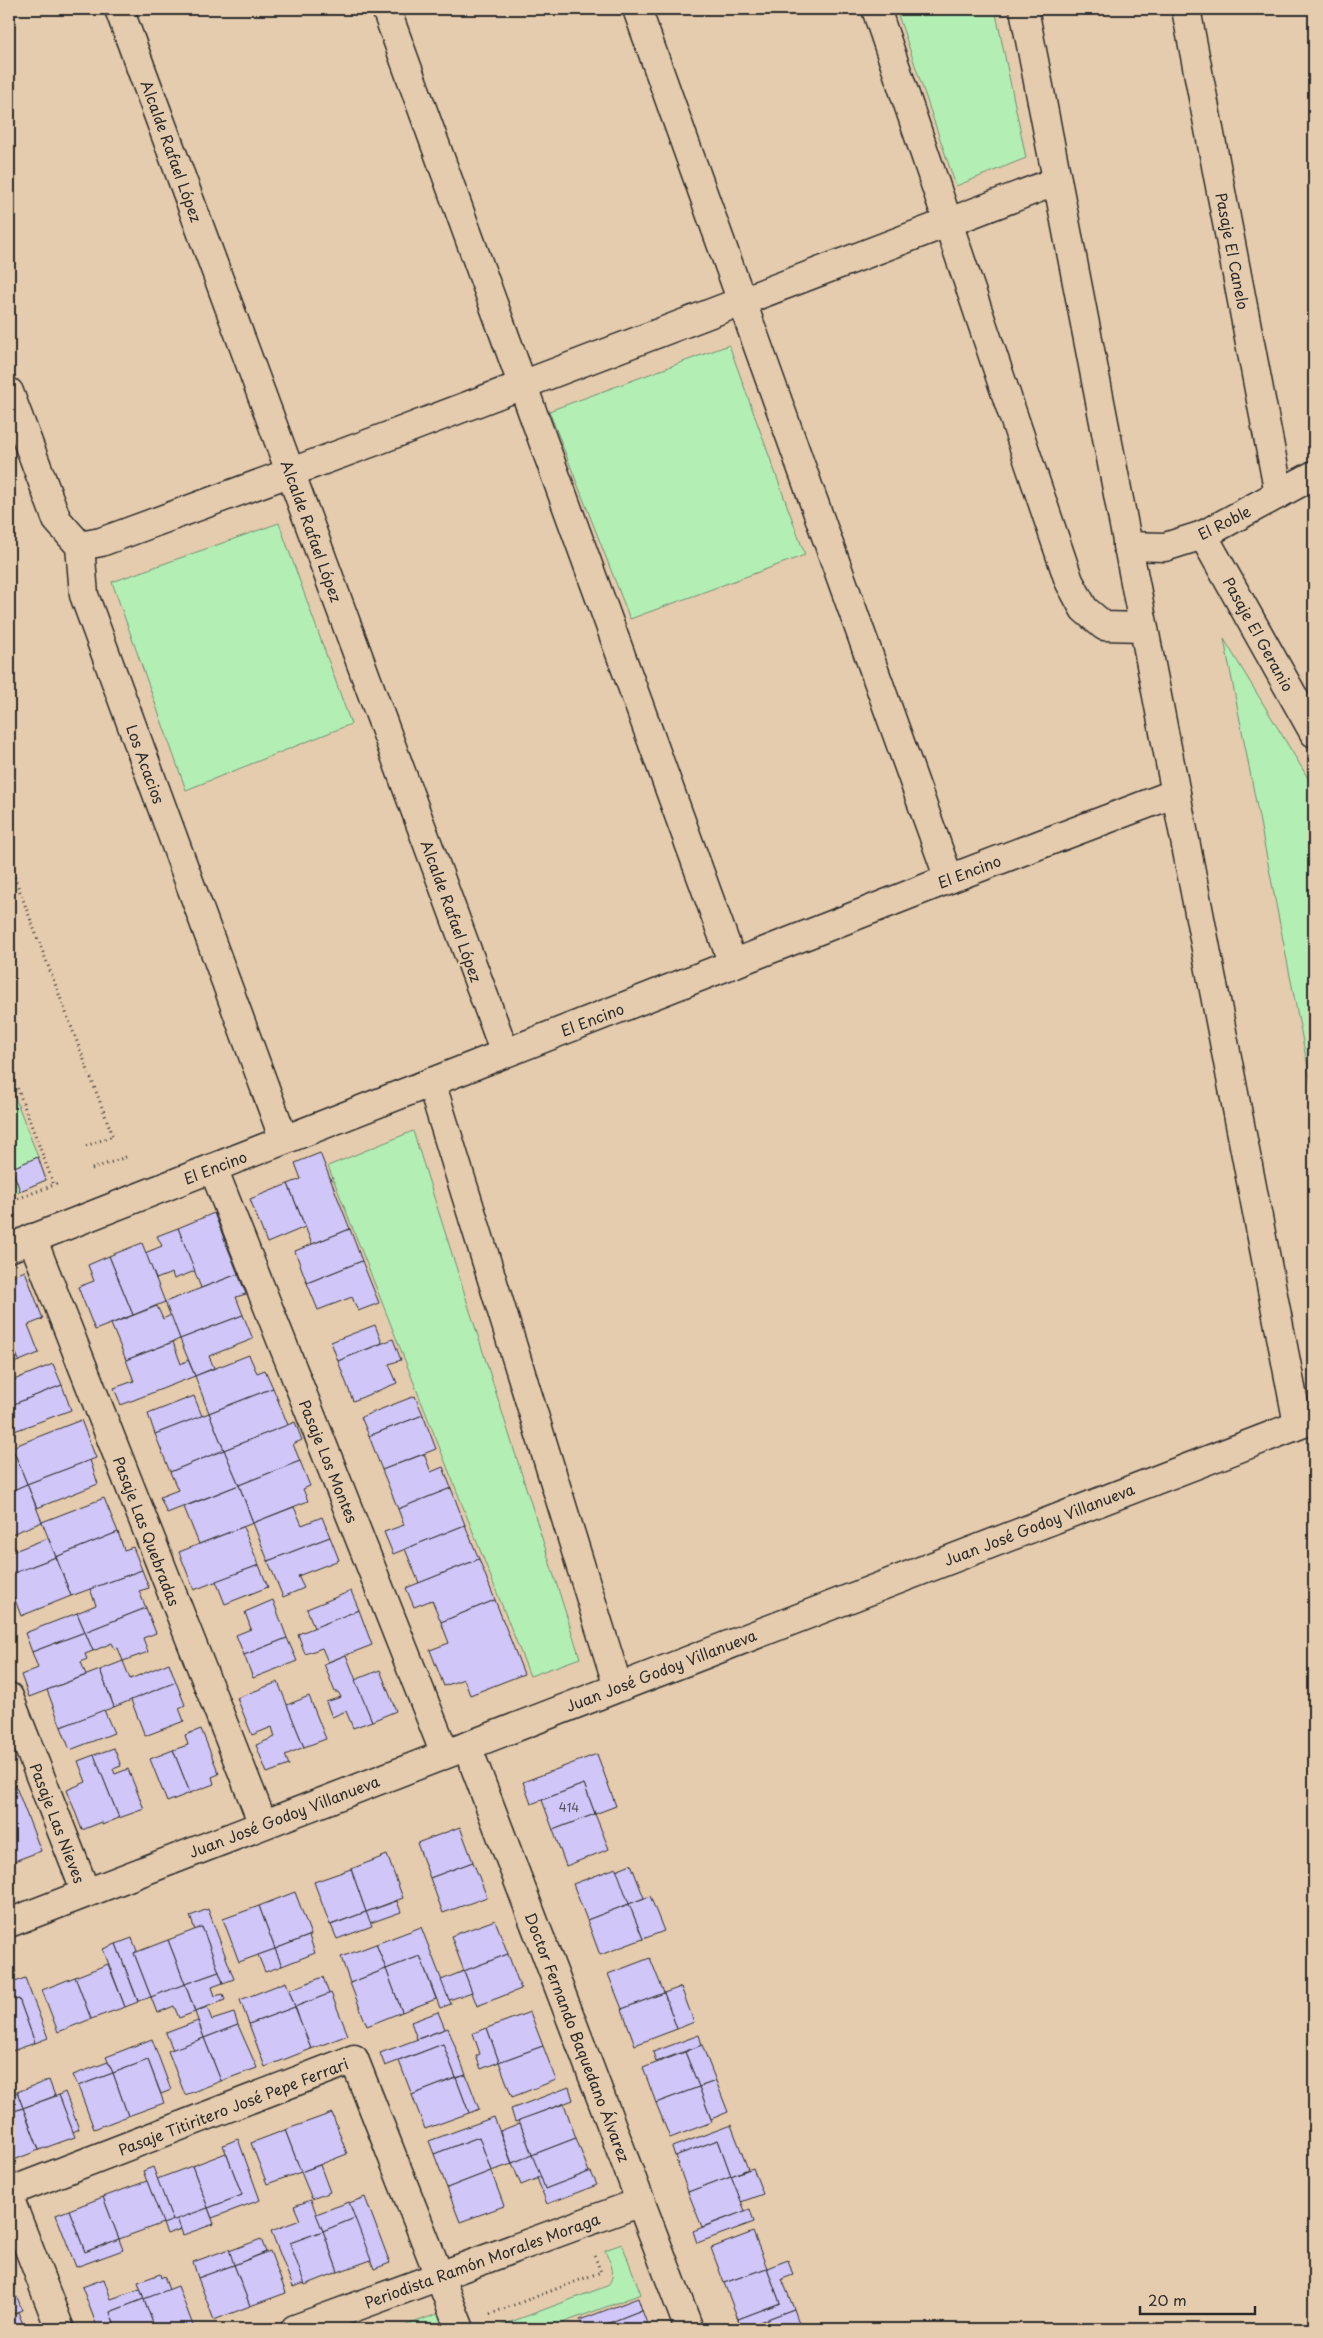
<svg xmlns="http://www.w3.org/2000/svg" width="1323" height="2338" font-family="'Playpen Sans',sans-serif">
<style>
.green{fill:#b3efb5;stroke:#6f8d70}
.building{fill:#d0c6f8;stroke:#2b2b2b}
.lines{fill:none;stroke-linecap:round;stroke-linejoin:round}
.minor-casing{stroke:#2b2b2b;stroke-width:31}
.path{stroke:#2b2b2b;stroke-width:3;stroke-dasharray:1 4;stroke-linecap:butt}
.minor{stroke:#e6ccae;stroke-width:28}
.labels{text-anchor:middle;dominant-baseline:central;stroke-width:4;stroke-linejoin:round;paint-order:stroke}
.number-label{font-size:12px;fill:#54525e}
.street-label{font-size:15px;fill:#2b2b2b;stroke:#e6ccae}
</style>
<rect width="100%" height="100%" fill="#e6ccae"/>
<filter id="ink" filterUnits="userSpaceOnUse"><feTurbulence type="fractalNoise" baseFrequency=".02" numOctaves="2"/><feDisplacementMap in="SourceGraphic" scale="10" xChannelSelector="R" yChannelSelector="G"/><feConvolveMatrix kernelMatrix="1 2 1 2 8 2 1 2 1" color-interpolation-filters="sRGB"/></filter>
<g filter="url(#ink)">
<g class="green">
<polygon points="896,9 995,9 1026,158 956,186"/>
<polygon points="729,345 805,555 630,619 549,411"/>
<polygon points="279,523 351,724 186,790 112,582"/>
<polygon points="1224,639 1314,788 1314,1098"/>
<polygon points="13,1092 38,1157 12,1168 20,1191 9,1195 9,1094"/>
<polygon points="413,1131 580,1658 530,1676 328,1166"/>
<path d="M 622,2244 L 641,2294 L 546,2329 L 492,2329 L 607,2286 C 618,2274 610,2263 605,2250 Z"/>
<polygon points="443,2312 450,2329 396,2329"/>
</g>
<g class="building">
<polygon points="320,1153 350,1229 312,1244 288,1184 301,1179 295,1163"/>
<polygon points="38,1157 46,1180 20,1191 12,1168"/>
<polygon points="288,1184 305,1227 267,1243 250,1199"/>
<polygon points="214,1213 238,1274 201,1288 178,1228"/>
<polygon points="178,1228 195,1271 174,1279 172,1273 156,1279 145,1253 162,1246 157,1236"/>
<polygon points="350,1229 362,1261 307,1283 295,1251"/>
<polygon points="142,1243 165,1302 133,1315 109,1256"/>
<polygon points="109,1256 133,1315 95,1330 78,1287 94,1281 88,1265"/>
<polygon points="362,1261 379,1303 358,1311 352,1297 318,1310 307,1283"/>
<polygon points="25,1271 43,1319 28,1325 39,1353 19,1361 9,1336 9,1278"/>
<polygon points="238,1274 246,1294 236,1297 243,1315 180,1339 165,1302"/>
<polygon points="157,1306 163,1319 171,1315 180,1339 126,1360 111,1324"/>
<polygon points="243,1315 253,1339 209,1356 214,1368 195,1376 180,1339"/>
<polygon points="375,1325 382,1343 338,1361 331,1342"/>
<polygon points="9,1336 19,1361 9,1365"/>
<polygon points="393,1339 401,1360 389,1364 397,1383 353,1401 338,1361"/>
<polygon points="173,1342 181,1364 188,1360 195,1376 121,1405 114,1388 134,1381 126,1360"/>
<polygon points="249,1355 257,1373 265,1370 273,1388 209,1413 195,1376"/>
<polygon points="53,1364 62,1385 9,1406 9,1382"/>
<polygon points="62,1385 71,1410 9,1433 9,1406"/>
<polygon points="273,1388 288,1425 224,1450 209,1413"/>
<polygon points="194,1396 202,1416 155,1434 148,1414"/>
<polygon points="415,1396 423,1415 369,1436 361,1417"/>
<polygon points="209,1413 224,1450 170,1472 155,1434"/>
<polygon points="423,1415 436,1449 382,1470 369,1436"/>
<polygon points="81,1420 96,1458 27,1484 12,1447"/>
<polygon points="295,1422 302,1440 293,1444 300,1461 239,1485 224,1450"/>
<polygon points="12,1447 27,1484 9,1492 9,1448"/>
<polygon points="224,1450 239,1485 167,1513 160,1497 178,1490 170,1472"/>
<polygon points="424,1454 431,1472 443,1467 451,1488 398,1509 382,1470"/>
<polygon points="90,1460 98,1484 37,1508 27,1484"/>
<polygon points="300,1461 310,1486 303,1489 308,1501 253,1523 239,1485"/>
<polygon points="27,1484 42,1522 9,1535 9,1492"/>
<polygon points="239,1485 253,1523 199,1544 184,1507"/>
<polygon points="451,1488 465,1525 393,1554 384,1532 404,1525 398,1509"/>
<polygon points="104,1498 118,1532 56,1557 42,1522"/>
<polygon points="294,1507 302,1525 322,1517 330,1537 268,1561 253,1523"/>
<polygon points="465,1525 479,1559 419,1583 405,1549"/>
<polygon points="243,1527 259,1565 194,1590 179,1552"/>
<polygon points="118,1532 124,1550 133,1547 142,1570 71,1596 56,1557"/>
<polygon points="330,1537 339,1560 298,1576 304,1588 283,1597 268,1561"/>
<polygon points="48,1538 56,1557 9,1575 9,1553"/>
<polygon points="56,1557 71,1596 21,1616 14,1597 9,1599 9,1575"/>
<polygon points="479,1559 495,1600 441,1622 432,1600 414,1607 406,1588"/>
<polygon points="259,1565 268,1587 225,1604 216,1581"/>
<polygon points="142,1570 149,1588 139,1591 146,1608 85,1632 77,1613 96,1605 90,1589"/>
<polygon points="351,1591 359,1610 314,1628 307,1609"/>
<polygon points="273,1600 287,1638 244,1655 236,1635 251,1629 245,1612"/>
<polygon points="495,1600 524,1674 470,1695 464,1679 444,1686 430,1650 449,1643 441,1622"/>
<polygon points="146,1608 156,1633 143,1638 148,1652 123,1661 118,1648 115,1649 112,1643 93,1651 85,1632"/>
<polygon points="359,1610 372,1645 328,1662 322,1648 305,1654 298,1634"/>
<polygon points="77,1613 85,1632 32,1652 25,1633"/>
<polygon points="85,1632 93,1651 85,1654 87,1659 81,1662 86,1675 29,1697 21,1675 38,1668 32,1652"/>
<polygon points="287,1638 297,1661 253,1678 244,1655"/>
<polygon points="346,1655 372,1721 353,1728 346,1711 332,1717 326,1702 341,1697 338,1692 335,1692 324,1664"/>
<polygon points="123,1661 130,1679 169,1663 176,1682 114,1707 100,1670"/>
<polygon points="100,1670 114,1707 61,1727 47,1690"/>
<polygon points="380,1670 396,1711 372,1721 355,1680"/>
<polygon points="176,1682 185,1705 179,1708 184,1721 145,1736 131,1700"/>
<polygon points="278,1682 304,1747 285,1755 289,1765 267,1773 256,1745 275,1737 272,1727 252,1735 237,1698"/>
<polygon points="309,1696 326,1739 304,1747 287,1705"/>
<polygon points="104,1710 114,1733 70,1750 61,1727"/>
<polygon points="201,1729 219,1774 212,1777 214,1784 190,1793 173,1750 188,1745 185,1735"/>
<polygon points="114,1748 121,1766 113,1769 115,1774 128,1769 144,1809 119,1818 94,1755"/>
<polygon points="173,1750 190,1793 167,1802 150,1759"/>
<polygon points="597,1754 616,1806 595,1814 584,1784 531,1804 523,1782"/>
<polygon points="94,1755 119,1818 102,1825 102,1822 82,1830 67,1790 86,1782 78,1761"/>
<polygon points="584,1784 595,1814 553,1830 542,1800"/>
<polygon points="16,1787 41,1851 9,1863 9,1789"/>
<polygon points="595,1814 609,1849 566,1866 553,1830"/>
<polygon points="460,1827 473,1862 430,1878 417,1843"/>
<polygon points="387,1855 403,1898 366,1912 351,1869"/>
<polygon points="473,1862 487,1897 443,1913 430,1878"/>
<polygon points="631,1864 644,1898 629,1904 616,1870"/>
<polygon points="616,1868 629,1904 587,1920 573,1884"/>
<polygon points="351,1869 366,1912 330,1925 314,1882"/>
<polygon points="295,1892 311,1935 275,1949 259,1906"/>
<polygon points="650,1896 664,1931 643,1939 629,1904"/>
<polygon points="397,1901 401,1912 370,1923 366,1912"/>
<polygon points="629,1904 643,1939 600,1955 587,1920"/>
<polygon points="259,1906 275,1949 239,1962 223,1919"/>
<polygon points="208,1909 234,1979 223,1983 202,1927 195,1930 190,1916"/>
<polygon points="366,1912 372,1926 337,1939 331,1925"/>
<polygon points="495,1920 508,1954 464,1971 451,1936"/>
<polygon points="202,1927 219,1972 185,1984 168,1940"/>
<polygon points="421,1927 451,2004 440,2008 420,1956 386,1969 376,1944"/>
<polygon points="309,1936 315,1953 282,1966 275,1949"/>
<polygon points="132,1938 137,1951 134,1953 151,1997 138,2001 116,1944"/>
<polygon points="168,1940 185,1984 151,1997 134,1953"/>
<polygon points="116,1944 138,2002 125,2007 103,1949"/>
<polygon points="376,1944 386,1969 350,1983 341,1957"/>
<polygon points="275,1949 282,1966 265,1972 258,1955"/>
<polygon points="508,1954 521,1989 477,2006 464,1971"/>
<polygon points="420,1956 436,1999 402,2012 386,1969"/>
<polygon points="650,1958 664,1993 622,2009 608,1974"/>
<polygon points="108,1964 125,2007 91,2019 75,1977"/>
<polygon points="386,1969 402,2012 367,2026 350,1983"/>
<polygon points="464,1971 472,1992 449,2000 441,1980"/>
<polygon points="219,1972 223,1983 212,1987 215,1996 223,1994 225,2000 195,2011 185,1984"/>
<polygon points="75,1977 91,2019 58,2032 42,1990"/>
<polygon points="323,1977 329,1994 295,2007 289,1990"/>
<polygon points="25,1978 48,2038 35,2043 19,1999 15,2000 10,1984"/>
<polygon points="286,1982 295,2007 249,2024 240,2000"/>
<polygon points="185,1984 195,2012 179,2018 174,2006 157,2013 151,1997"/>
<polygon points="681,1987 694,2022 677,2029 664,1993"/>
<polygon points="331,1993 348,2035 311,2049 295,2007"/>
<polygon points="664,1993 677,2029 635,2045 622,2009"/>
<polygon points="19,1999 35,2043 9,2052 9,2002"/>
<polygon points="207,2007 212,2020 234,2013 238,2025 204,2038 195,2012"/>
<polygon points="295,2007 311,2049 265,2067 249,2024"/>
<polygon points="438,2012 445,2029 417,2039 411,2022"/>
<polygon points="530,2012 543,2046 499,2062 487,2028"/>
<polygon points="198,2021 204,2038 173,2050 166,2033"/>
<polygon points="238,2025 257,2068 221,2081 204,2038"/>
<polygon points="448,2028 466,2075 456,2078 443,2044 385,2066 380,2053"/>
<polygon points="487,2028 499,2062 481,2069 476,2056 480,2054 473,2033"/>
<polygon points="699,2035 702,2045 656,2062 653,2052"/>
<polygon points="204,2038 221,2081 185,2095 168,2051"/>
<polygon points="152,2039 171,2090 161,2094 148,2060 113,2073 106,2057"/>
<polygon points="443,2044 456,2078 412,2095 399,2061"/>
<polygon points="702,2045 716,2081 699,2087 685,2052"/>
<polygon points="543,2046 556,2080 512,2097 499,2062"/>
<polygon points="685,2052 699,2087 656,2103 643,2068"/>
<polygon points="148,2060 164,2103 128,2116 113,2073"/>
<polygon points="108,2062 113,2073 78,2086 73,2075"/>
<polygon points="113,2073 128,2116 94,2129 78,2086"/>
<polygon points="466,2075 479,2109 469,2113 456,2078"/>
<polygon points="456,2078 469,2113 425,2129 412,2095"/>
<polygon points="49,2080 55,2096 23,2108 17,2092"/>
<polygon points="716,2081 728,2112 711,2119 699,2087"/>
<polygon points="569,2087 573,2100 515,2122 511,2109"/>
<polygon points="699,2087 712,2122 670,2138 656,2103"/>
<polygon points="17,2092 23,2108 9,2113 9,2095"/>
<polygon points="65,2092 79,2129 73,2132 59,2095"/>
<polygon points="59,2095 75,2137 39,2150 23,2108"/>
<polygon points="564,2104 576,2138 532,2155 519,2120"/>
<polygon points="23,2108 39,2150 9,2162 9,2113"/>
<polygon points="332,2113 347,2154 301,2172 285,2130"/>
<polygon points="494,2117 512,2164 491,2171 479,2137 434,2154 429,2141"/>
<polygon points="520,2123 532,2155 512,2163 500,2131"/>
<polygon points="731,2125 748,2169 731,2176 718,2140 675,2156 672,2147"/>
<polygon points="285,2130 301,2172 267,2184 251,2143"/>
<polygon points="479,2137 491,2171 447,2188 434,2154"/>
<polygon points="576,2138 589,2172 545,2189 532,2155"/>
<polygon points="238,2139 260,2200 212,2218 208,2208 242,2195 223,2145"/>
<polygon points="718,2140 731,2176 688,2192 675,2156"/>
<polygon points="226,2153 242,2195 208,2208 192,2166"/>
<polygon points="532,2155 541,2177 521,2185 512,2163"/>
<polygon points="320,2165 330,2192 312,2199 301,2172"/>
<polygon points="192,2166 208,2208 173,2221 157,2179"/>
<polygon points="153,2167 173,2221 163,2224 143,2171"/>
<polygon points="753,2168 763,2194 741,2202 731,2176"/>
<polygon points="491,2171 504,2206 460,2222 447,2188"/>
<polygon points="589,2172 591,2172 597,2185 547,2204 537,2178 541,2177 545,2189"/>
<polygon points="731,2176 745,2211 702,2227 688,2192"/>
<polygon points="147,2181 163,2223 119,2239 103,2197"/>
<polygon points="103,2197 119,2239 85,2252 69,2210"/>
<polygon points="365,2197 390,2263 374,2269 349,2203"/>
<polygon points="311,2200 323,2231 290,2243 305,2283 293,2287 271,2231 300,2220 294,2206"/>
<polygon points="349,2202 355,2218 323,2231 316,2214"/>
<polygon points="208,2208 214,2224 183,2235 177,2219"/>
<polygon points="750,2209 754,2222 697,2243 693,2231"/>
<polygon points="69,2210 85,2252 119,2239 123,2250 76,2267 56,2215"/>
<polygon points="355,2218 371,2260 338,2272 323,2231"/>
<polygon points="177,2219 181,2229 167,2234 163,2224"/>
<polygon points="323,2231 338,2272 305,2285 290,2243"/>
<polygon points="753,2232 767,2268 724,2283 711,2248"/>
<polygon points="261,2239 266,2252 234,2265 229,2251"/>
<polygon points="229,2249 234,2265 198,2278 193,2262"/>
<polygon points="270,2251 286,2293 250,2306 234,2265"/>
<polygon points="788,2260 793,2275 782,2279 794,2309 741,2329 738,2319 780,2303 767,2268"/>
<polygon points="234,2265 250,2306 214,2320 198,2278"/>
<polygon points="767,2268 780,2303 738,2319 724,2283"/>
<polygon points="160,2274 161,2278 164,2276 169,2290 144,2299 138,2282"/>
<polygon points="104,2279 111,2299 140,2289 144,2299 110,2312 116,2329 98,2329 82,2287"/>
<polygon points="178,2286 194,2328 155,2329 144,2299"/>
<polygon points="17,2297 22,2310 9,2315 9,2301"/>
<polygon points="638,2298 642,2310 599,2327 600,2329 584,2329 580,2320"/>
<polygon points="144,2299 155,2329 116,2329 110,2312"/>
<polygon points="794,2309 801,2329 790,2329 787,2323 771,2329 741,2329"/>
<polygon points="642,2310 649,2329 600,2329 599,2327"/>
<polygon points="18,2312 25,2329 9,2329 9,2315"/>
</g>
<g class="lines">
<defs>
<g id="minor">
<polyline points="119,9 505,1053"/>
<polyline points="386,9 733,964"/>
<polyline points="637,9 949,879"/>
<polyline points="876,9 1069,581 1084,609 1104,626 1143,627"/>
<polyline points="1024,9 1298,1424"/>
<polyline points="1186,9 1279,494"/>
<polyline points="9,392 57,520 80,546 84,595 284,1140"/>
<polyline points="1203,535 1314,733"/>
<polyline points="80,546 101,542 373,442 1057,181"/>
<polyline points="1127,546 1165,547 1203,535 1314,475"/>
<polyline points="431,1082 618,1687"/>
<polyline points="213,1168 445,1754"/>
<polyline points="32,1238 263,1824"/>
<polyline points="9,1248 949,879 1176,793"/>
<polyline points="9,1697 86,1893"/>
<polyline points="467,1746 689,2329"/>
<polyline points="9,1923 1314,1419"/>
<polyline points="9,2192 354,2059 460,2329"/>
<polyline points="9,2197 60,2329"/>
<polyline points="295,2329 641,2202"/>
</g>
</defs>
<use href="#minor" class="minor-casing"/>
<g class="path">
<polyline points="9,863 113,1136 83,1147"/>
<polyline points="9,1090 17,1087 54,1185"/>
<polyline points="92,1169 126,1157"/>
<polyline points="9,1202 59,1183"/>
<polyline points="490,2314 601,2272 594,2255"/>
</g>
<use href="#minor" class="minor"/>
</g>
</g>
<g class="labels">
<g class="number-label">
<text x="569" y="1807">414</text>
</g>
<g class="street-label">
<text transform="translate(172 151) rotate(70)">Alcalde Rafael López</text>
<text transform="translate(1233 251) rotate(79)">Pasaje El Canelo</text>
<text transform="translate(1224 522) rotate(-27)">El Roble</text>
<text transform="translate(312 531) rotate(70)">Alcalde Rafael López</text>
<text transform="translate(1259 634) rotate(61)">Pasaje El Geranio</text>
<text transform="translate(146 764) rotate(70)">Los Acacios</text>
<text transform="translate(969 871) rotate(-21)">El Encino</text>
<text transform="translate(452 911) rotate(70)">Alcalde Rafael López</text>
<text transform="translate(592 1019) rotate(-21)">El Encino</text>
<text transform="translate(215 1167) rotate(-21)">El Encino</text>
<text transform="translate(329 1461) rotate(68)">Pasaje Los Montes</text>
<text transform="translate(1039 1524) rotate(-21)">Juan José Godoy Villanueva</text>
<text transform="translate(147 1531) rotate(69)">Pasaje Las Quebradas</text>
<text transform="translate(661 1670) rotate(-21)">Juan José Godoy Villanueva</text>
<text transform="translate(284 1816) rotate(-21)">Juan José Godoy Villanueva</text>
<text transform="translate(58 1823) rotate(69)">Pasaje Las Nieves</text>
<text transform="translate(578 2037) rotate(69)">Doctor Fernando Baquedano Álvarez</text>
<text transform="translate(233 2106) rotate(-21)">Pasaje Titiritero José Pepe Ferrari</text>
<text transform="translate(482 2260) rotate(-20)">Periodista Ramón Morales Moraga</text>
</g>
</g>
<rect width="1323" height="2338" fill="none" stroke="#e6ccae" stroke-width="30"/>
<rect x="15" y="15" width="1293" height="2308" fill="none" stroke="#2b2b2b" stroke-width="2" filter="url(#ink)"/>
<path d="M1140 2306v8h115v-8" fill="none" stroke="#2b2b2b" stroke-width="2.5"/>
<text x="1148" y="2306" font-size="15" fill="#2b2b2b" stroke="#e6ccae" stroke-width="4" paint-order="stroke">20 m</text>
</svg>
